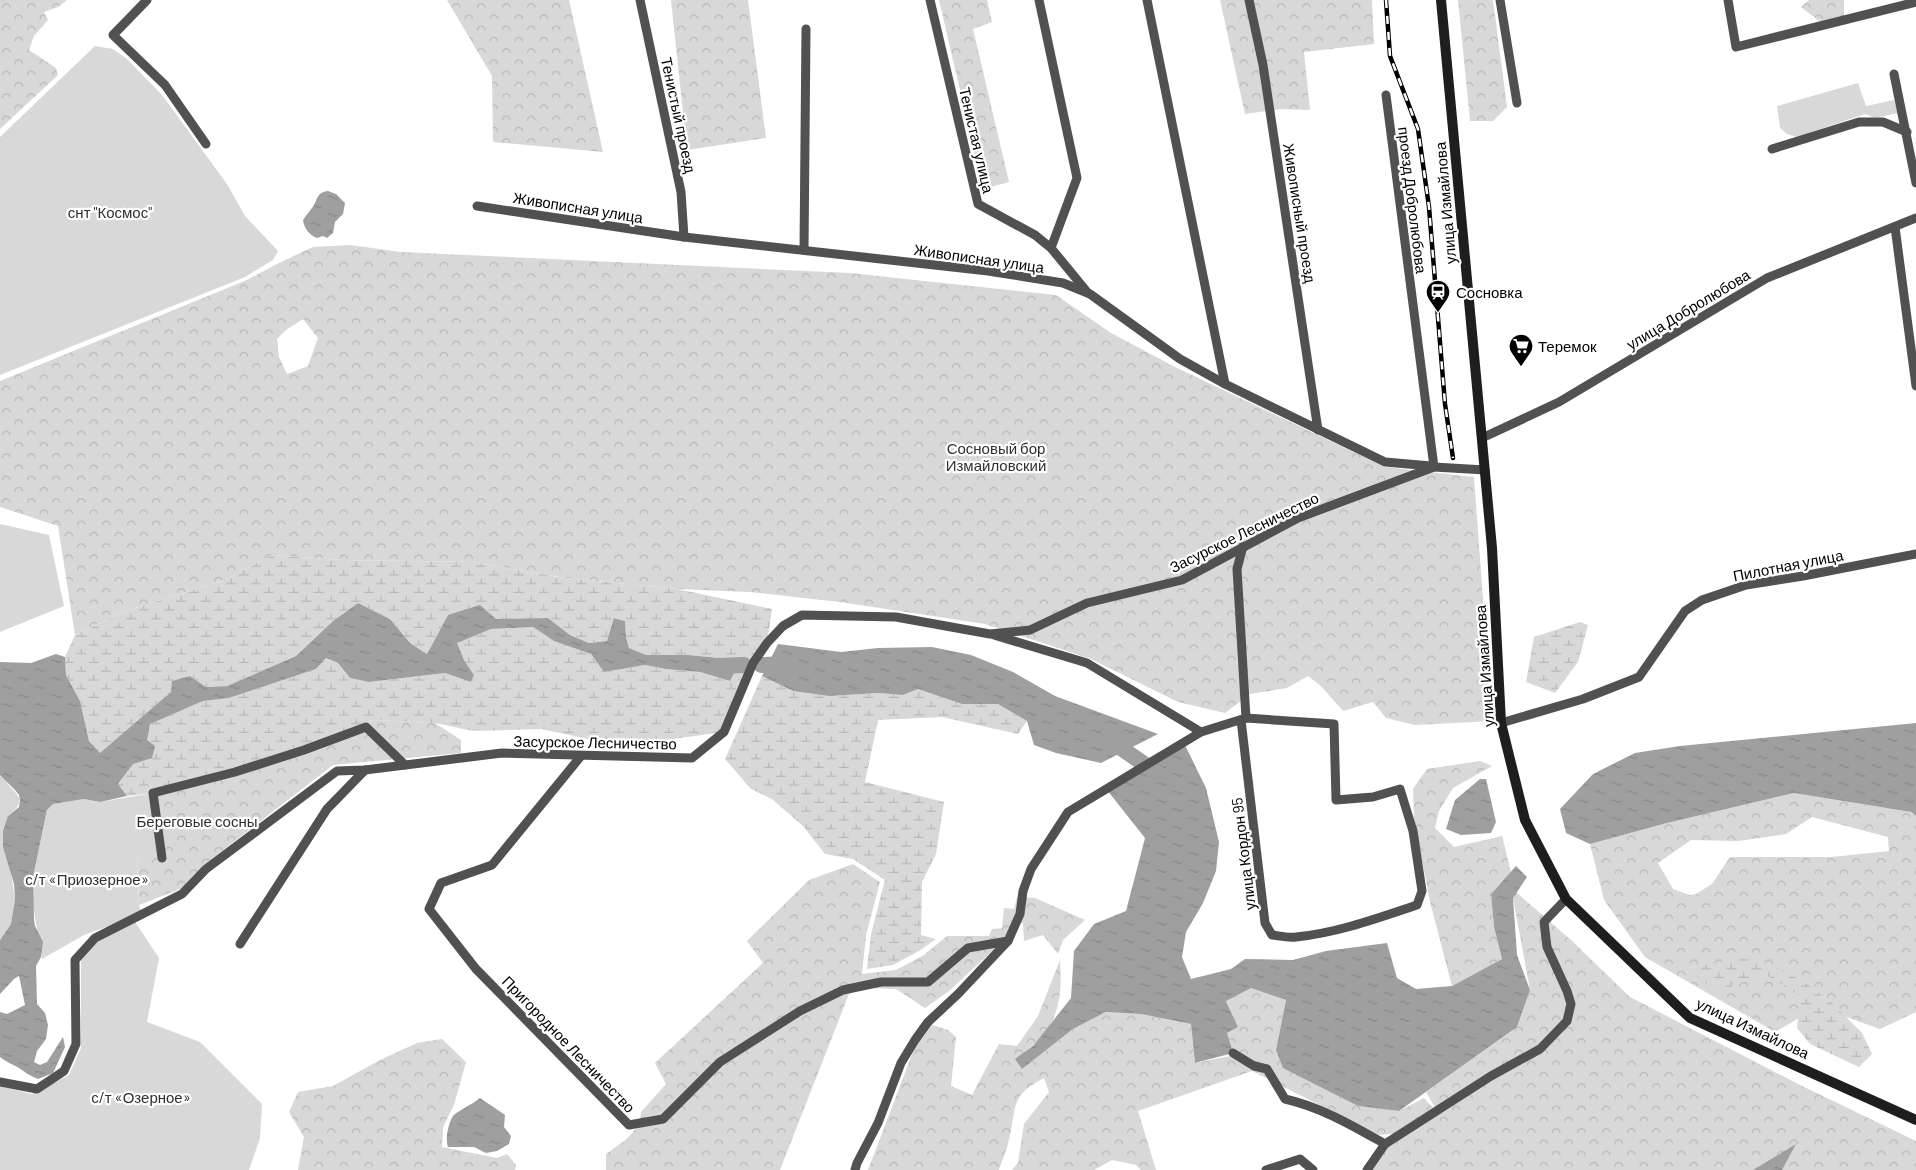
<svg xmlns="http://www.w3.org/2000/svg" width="1916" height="1170" font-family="Barlow,sans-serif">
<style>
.green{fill:#d8d8d8}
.forest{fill:url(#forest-crowns);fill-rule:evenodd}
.wetland{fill:url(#wetland-marsh)}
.water{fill:url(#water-ripples)}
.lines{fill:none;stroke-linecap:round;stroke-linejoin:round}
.river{stroke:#9f9f9f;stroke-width:16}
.minor{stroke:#515151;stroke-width:9}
.secondary{stroke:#1e1e1e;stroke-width:10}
.rail-casing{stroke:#000;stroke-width:4.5}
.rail{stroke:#fff;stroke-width:2.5;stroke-dasharray:8;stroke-linecap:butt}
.labels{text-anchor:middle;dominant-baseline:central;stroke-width:4.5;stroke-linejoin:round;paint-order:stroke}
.street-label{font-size:15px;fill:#000;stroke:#fff}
.park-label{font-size:15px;fill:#2f2f2f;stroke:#fff}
.poi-label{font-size:15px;fill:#000;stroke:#fff;text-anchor:start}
</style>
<defs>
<pattern id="forest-crowns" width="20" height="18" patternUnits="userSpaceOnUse" patternTransform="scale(1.25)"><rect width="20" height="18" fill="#d8d8d8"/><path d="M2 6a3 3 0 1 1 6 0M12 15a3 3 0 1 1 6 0" fill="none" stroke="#b8b8b8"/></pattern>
<pattern id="wetland-marsh" width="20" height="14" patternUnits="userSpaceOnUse" patternTransform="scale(1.25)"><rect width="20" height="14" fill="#d8d8d8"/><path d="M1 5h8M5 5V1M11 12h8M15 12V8" fill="none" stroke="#b8b8b8"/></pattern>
<pattern id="water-ripples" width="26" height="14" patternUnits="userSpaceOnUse" patternTransform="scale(1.25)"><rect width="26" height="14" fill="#9f9f9f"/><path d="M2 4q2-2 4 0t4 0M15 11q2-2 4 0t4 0" fill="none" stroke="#878787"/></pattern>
</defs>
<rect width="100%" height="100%" fill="#fff"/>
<g class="green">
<polygon points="95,46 113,49 127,59 162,95 227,184 245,216 278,251 273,260 245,277 0,375 0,137"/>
<polygon points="1858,83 1866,106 1894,100 1898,113 1875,118 1865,114 1797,137 1787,134 1780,128 1777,106"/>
<polygon points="0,524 49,535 64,606 0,632"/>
<path d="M 0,773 C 4,777 7,783 10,787 C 24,800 22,804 8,816 L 11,873 L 15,899 L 11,924 L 0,940 Z"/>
<polygon points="153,793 161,843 137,858 139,905 142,914 84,935 42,959 33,906 33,877 47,810 53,804 84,799 100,802"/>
<polygon points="135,922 159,958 147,1022 200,1042 262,1104 260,1138 249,1170 0,1170 0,1086 32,1094 69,1075 81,1048 81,959 91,946 114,931"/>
</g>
<g class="forest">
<polygon points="0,0 67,0 58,7 44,12 48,20 34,36 29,50 56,68 58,75 0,129"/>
<polygon points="447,0 569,0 603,152 493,142 492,76"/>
<polygon points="671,0 748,0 766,138 687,150"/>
<polygon points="939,0 987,0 992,22 973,29 1009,182 983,189"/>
<polygon points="1220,0 1372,0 1374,44 1304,52 1310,110 1281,109 1245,114"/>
<polygon points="1458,0 1493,0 1507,107 1493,121 1470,121"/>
<polygon points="1809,0 1844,0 1844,17 1822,23 1801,7"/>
<path d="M 350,245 L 401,252 L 850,273 L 1056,295 L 1111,333 L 1173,366 L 1385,467 L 1474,477 L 1492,721 L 1415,725 L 1386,718 L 1373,702 L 1343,711 L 1321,686 L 1308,676 L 1287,688 L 1250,694 L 1225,713 L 1178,702 L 1091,659 L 985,624 L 840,602 L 750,592 L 677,589 L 565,578 L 471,562 L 342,560 L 272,555 L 227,579 L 123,612 L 75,635 L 58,526 L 0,507 L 0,381 L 247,280 L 277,264 L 313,247 ZM 303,319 L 318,338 L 308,366 L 287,374 L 279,357 L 277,339 L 286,330 Z"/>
<polygon points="372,720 435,723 461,740 461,753 333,765 204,865 183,888 139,905 137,858 160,843 153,793 308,749"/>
<polygon points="1480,761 1492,766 1453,788 1439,811 1435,828 1454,847 1502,836 1516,892 1572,941 1630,997 1800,1085 1916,1141 1916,1170 1372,1170 1388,1146 1437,1111 1426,1092 1517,1027 1530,990 1513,898 1504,879 1491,894 1494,927 1502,959 1452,986 1430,902 1414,818 1413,789 1427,769"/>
<path d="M 1794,793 L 1911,812 L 1916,816 L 1916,1012 L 1880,1029 L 1818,1007 L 1775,1032 L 1645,957 L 1604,900 L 1590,844 L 1667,823 ZM 1812,817 L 1888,837 L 1889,851 L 1832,857 L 1730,857 L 1712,884 L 1696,894 L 1690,895 L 1673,889 L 1658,863 L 1691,840 L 1738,841 L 1786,834 Z"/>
<path d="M 853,864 L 880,882 L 866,935 L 862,974 L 896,970 L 924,955 L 947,936 L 989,936 L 992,929 L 1002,928 L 1004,908 L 1014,909 L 1017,897 L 1035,898 L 1085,920 L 1063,940 L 1058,954 L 1043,935 L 1024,941 L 1023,923 L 1013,923 L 1003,941 L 949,991 L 925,1008 L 896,989 L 860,988 L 849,994 L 780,1170 L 606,1170 L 606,1154 C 621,1143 640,1133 641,1112 L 666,1084 L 655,1063 L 763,963 L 747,941 L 809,880 Z"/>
<path d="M 1060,960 C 1063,1008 1056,1030 1016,1059 L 1022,1069 L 1073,1029 L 1106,1012 L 1141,1014 L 1191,1024 L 1195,1063 L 1230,1056 L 1227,1033 L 1238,1027 L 1226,1000 L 1251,988 L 1286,1000 L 1276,1050 L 1322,1087 L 1358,1106 L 1399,1111 L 1424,1098 L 1433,1108 L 1393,1134 L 1379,1135 L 1252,1071 L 1138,1111 L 1156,1170 L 1141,1170 L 1136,1165 L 1112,1160 L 1094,1170 L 1012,1170 L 1018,1163 L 1024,1124 L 1049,1092 L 1044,1078 C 1009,1096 1017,1107 1009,1140 C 1007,1150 1002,1160 999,1170 L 868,1170 L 914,1049 L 932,1025 L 948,1030 L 956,1037 L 951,1086 L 972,1095 L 999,1044 L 1017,1046 L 1038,1016 Z"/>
<polygon points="442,1039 466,1062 454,1105 443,1127 442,1147 497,1158 507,1154 516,1165 515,1170 298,1170 304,1137 289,1112 298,1092 333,1086 380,1060 417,1043"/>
</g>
<g class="wetland">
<polygon points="272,555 342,560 471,562 565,578 677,589 772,609 767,643 724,732 621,746 541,729 473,731 435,723 372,720 308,749 153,793 127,796 118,785 147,740 149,724 203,701 229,698 316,669 326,658 338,663 350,678 369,682 445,673 471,682 474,675 464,660 456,643 491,629 533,627 554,641 591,654 604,672 645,665 666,669 700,672 730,681 741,660 688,655 646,655 629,648 626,637 625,621 615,618 607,641 589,643 570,635 548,618 496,619 448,615 427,654 410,643 390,619 358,603 333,621 296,656 227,686 206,687 190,676 100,754 89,741 80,701 66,675 65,657 75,635 123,612 227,579"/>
<polygon points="1580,622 1588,625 1578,662 1555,693 1526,682 1534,637"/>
<polygon points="762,676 793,691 829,696 879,693 903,695 918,689 962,704 998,704 1027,721 1018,734 942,717 878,720 865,782 944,802 936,854 922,882 921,935 936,939 919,951 893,965 867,969 871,934 885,880 853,859 825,854 803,826 772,799 751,789 725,759"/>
<polygon points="1753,957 1803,981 1831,1002 1862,1033 1872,1054 1859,1067 1810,1044 1797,1028 1801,997 1765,974 1722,990 1702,982 1692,971 1700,966"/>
</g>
<g class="water">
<path d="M 328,191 L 336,194 L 345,203 L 343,214 L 335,222 L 333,233 L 327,238 L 323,236 L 317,238 C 309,235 304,228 303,220 C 306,215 311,210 314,205 C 318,197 318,192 328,191 Z"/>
<path d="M 358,603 L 390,619 L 410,643 L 427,654 L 448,615 L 480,605 L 496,619 L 548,618 L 570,635 L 589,643 L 607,641 L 614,618 L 625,621 L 626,637 L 629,648 L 646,655 L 688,655 L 741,660 L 730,681 L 700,672 L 666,669 L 645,665 L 604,672 L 591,654 L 554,641 L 533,627 L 491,629 L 457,643 L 464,660 L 474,675 L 471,682 L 445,673 L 369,682 L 350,678 L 338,663 L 326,658 L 316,669 L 229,698 L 203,701 L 150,724 L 147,740 L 155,746 L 152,758 L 133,764 L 118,784 L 127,796 L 100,802 L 84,799 L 53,804 L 47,810 L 33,877 L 34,920 L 35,926 L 43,942 L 41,957 L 36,966 L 37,1004 L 45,1013 L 48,1025 L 46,1039 L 37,1051 L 34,1062 L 40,1065 L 47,1062 L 63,1037 L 65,1047 L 53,1073 L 38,1079 C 30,1076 25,1072 19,1068 C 12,1064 6,1062 0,1057 L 0,1012 L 7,1014 L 25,1005 L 19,976 L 14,979 L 0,994 L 0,940 L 11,924 L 15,899 L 14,884 L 3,847 L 3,831 L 8,816 L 19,807 L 20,801 L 19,795 L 15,790 L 0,775 L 0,662 L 31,663 L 56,654 L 65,657 L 66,675 L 80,701 L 89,741 L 100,753 L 171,692 L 172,681 L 190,676 L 206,687 L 227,686 L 296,656 L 333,621 Z"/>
<polygon points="778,644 841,652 878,648 932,647 971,655 1013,672 1055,696 1158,734 1101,763 1056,753 1034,745 1027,721 998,704 962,704 918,689 903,695 879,693 829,696 793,691 762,676"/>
<polygon points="1916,723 1916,816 1911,812 1794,793 1667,823 1590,844 1566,833 1560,809 1593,774 1635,753 1680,746"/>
<polygon points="1184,743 1206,788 1219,842 1216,871 1203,903 1186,932 1182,957 1191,979 1231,969 1245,959 1293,960 1326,951 1387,943 1397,978 1416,989 1452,986 1502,959 1494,927 1491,894 1516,866 1527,877 1513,898 1517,955 1530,990 1517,1027 1399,1111 1358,1106 1283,1068 1276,1050 1286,1000 1251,988 1226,1001 1238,1027 1227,1033 1233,1053 1195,1063 1191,1024 1141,1014 1106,1012 1073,1029 1022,1069 1015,1059 1033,1046 1071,998 1074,951 1094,924 1126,911 1145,838 1107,790"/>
<polygon points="1480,779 1486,779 1496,822 1491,833 1461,835 1446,829 1455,800"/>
<path d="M 480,1098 L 505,1115 L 504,1127 L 511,1136 L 509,1144 L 497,1151 L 486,1153 L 474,1147 L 448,1147 C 445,1139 448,1124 453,1116 C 457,1111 473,1104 480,1098 Z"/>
<polygon points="1796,1144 1782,1170 1753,1170"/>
</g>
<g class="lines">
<g class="river">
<polyline points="761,665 790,664"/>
<polyline points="717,666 744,665"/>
<polyline points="1108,739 1160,775"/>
</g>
<g class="minor">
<polyline points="147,0 113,35 165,85 206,144"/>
<polyline points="640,0 681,192 684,237"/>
<polyline points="930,0 978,204 1035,235 1051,248"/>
<polyline points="1039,0 1077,178 1051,248 1088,293"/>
<polyline points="1147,0 1225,384"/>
<polyline points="1249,0 1263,65 1318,430"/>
<polyline points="1500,0 1517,103"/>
<polyline points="1728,0 1736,47 1916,2"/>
<polyline points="1894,74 1916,183"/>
<polyline points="1386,95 1434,467 1485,470"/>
<polyline points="1772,149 1859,122 1883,122 1907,132"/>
<polyline points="477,206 684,237 988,271 1063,283 1090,294 1180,359 1225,384 1385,462 1431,466"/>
<polyline points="1895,227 1916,386"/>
<polyline points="804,250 806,29"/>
<polyline points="1482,438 1559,402 1767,278 1916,218"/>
<polyline points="994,635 1087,663 1201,732"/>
<path d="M 1241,720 L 1265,923 L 1272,935 C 1280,936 1288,938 1296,937 C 1337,933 1378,918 1417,905 L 1422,891 L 1413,831 L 1400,789 L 1373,797 L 1336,800 L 1334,724 L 1246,718"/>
<polyline points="1501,723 1583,699 1639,677 1685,611 1702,600 1746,585 1803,576 1916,554"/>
<polyline points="581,756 492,865 441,883 429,909 476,969 629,1125 663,1119 720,1062 800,1011 843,990 881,982 928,982 968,948 1008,941"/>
<polyline points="162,858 153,793 235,772 304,750 366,727 405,765"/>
<polyline points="240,944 327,809 365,770"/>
<path d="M 1233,1053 L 1254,1066 L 1267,1069 L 1285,1099 C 1321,1107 1353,1126 1385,1144"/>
<polyline points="0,1082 37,1089 64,1071 76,1044 75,960 95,938 182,894 206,869 337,771 365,770 502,753 692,758 724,732 753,663 767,643 783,626 802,615 896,617 990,634 1030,630 1087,603 1182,580 1298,518 1434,467"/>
<polyline points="855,1170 857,1163 878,1123 901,1063 915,1040 928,1022 958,994 1008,941 1020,914 1023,891 1031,869 1068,812 1201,732 1246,718 1237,569 1243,546"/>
<polyline points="1266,1170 1300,1159 1313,1170"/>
<polyline points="1367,1170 1385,1144 1491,1076 1540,1049 1567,1021 1571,1004 1567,991 1547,947 1544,922 1566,899"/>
</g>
<polyline class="secondary" points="1441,0 1492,548 1501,723 1525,820 1566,899 1690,1018 1916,1120"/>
<defs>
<polyline id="rail" points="1386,0 1390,56 1418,129 1429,207 1445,404 1453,458"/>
</defs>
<use href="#rail" class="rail-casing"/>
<use href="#rail" class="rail"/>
</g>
<defs>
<symbol id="station-pin" viewBox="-11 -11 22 30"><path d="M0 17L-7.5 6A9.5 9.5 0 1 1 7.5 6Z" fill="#000" stroke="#fff"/><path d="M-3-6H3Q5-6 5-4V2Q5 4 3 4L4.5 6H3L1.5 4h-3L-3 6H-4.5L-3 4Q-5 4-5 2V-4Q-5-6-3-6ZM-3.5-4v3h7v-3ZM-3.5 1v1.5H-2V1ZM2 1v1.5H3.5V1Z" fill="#fff"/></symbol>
<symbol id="supermarket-pin" viewBox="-11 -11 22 30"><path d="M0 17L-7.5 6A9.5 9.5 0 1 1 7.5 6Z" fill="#000" stroke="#fff"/><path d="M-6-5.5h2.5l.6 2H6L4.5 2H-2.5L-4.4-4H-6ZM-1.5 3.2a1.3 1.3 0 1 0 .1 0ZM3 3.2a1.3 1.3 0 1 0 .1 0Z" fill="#fff"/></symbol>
</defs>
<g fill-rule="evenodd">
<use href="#station-pin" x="1424" y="278" width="28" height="38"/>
<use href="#supermarket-pin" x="1507" y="332" width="28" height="38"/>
</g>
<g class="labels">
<g class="street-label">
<text transform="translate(679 115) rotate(78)">Тенистый проезд</text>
<text transform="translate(977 140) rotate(77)">Тенистая улица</text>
<text transform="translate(1413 200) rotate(83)">проезд Добролюбова</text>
<text transform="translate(1445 203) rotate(-95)">улица Измайлова</text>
<text transform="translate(578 207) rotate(9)">Живописная улица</text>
<text transform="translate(1300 213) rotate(81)">Живописный проезд</text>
<text transform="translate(979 258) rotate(8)">Живописная улица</text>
<text transform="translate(1688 309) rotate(-31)">улица Добролюбова</text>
<text transform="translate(1244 532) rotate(-26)">Засурское Лесничество</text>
<text transform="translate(1788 565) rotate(-11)">Пилотная улица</text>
<text transform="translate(1484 666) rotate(-94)">улица Измайлова</text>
<text transform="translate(595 742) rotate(1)">Засурское Лесничество</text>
<text transform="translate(1243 854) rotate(-97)">улица Кордон 95</text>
<text transform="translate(1753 1028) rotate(25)">улица Измайлова</text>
<text transform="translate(569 1044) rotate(46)">Пригородное Лесничество</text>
</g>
<g class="park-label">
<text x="110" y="212">снт "Космос"</text>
<text x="996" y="448">Сосновый бор<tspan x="996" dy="17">Измайловский</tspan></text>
<text x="197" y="821">Береговые сосны</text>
<text x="87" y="879">с/т «Приозерное»</text>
<text x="141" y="1097">с/т «Озерное»</text>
</g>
<g class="poi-label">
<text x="1456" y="292">Сосновка</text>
<text x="1538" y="346">Теремок</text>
</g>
</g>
</svg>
